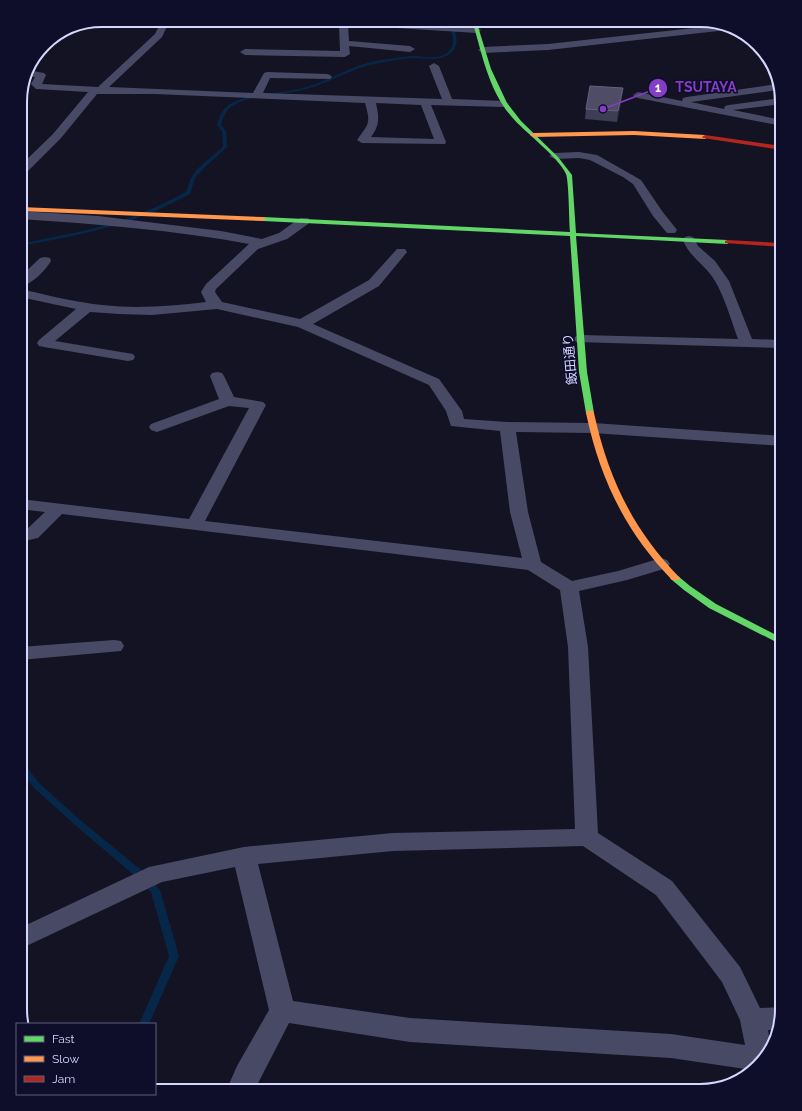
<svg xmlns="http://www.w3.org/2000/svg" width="802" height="1111" font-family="Raleway,'Noto Sans JP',sans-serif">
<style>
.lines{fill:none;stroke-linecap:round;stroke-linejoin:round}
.stream{fill:#062747;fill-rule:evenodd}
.street{fill:#484a65;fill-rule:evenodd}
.fast{fill:#63d668;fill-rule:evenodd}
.slow{fill:#ff974d;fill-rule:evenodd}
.jam{fill:#b3261e;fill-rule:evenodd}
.wall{fill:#3d3d53}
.shaded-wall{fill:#262538}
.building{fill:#4e4d65;stroke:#63637e}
.labels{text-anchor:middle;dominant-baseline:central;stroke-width:3;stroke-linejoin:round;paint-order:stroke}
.street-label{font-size:13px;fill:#d6d7ff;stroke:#0e0d2a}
.rim{fill:none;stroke:#d6d7ff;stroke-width:2}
.leader{fill:none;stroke:#843dc5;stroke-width:1.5}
.callout-dot{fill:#843dc5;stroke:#0e0d2a;stroke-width:1.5}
.mark-label{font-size:12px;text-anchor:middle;font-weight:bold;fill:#fff}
.callout-label{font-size:14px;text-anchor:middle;font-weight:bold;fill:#843dc5;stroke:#0e0d2a;stroke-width:3;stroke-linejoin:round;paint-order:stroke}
</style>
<rect width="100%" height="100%" fill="#141324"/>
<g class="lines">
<g class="stream">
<path d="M 445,20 L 449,20 C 456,30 461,44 451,53 C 439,63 424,57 410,58 C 400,59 389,61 380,63 C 352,67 329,84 302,90 C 281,95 253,94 234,105 C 226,109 223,117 221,125 L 226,131 L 227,147 L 201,171 L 195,178 L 190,194 C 167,206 144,217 119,224 C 87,234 53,240 20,246 L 20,244 C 52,237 84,232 116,222 C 140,215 163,204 186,192 L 191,178 L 197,169 L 223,147 L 222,131 L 217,125 C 219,117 223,107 232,103 C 254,92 280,94 303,88 C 330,81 353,64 381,60 C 391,59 401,57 411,56 C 423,55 437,61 447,53 C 458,44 452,30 445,20 Z"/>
<polygon points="20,761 23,762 39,783 80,820 141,870 160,890 179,956 149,1024 139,1024 169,956 151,892 135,876 74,824 33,787 20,770"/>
</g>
<g class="street">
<path d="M 162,20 L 170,20 L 162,37 L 109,87 L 253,93 L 264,73 L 267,72 L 327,74 L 330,75 L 332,77 L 330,79 L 270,78 L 263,93 L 442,99 L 429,66 L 434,63 L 439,66 L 452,99 L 504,101 L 509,104 L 504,107 L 431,105 L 446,142 L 445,144 L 362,143 L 357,140 C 369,123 371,124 365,103 L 155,94 L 97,94 L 61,138 L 24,175 L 20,176 L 20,166 L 53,134 L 88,92 L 36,89 L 31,84 L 35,77 L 26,76 L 27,70 L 44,73 L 46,75 L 42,84 L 98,87 L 155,34 ZM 376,103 L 421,105 L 434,139 L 371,137 C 380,125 379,117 376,103 Z"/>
<polygon points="290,20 355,20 477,27 481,30 477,33 348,25 349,41 410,46 415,49 410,52 349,46 350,54 345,57 245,55 240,52 245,49 340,51 339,25 294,23"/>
<polygon points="721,25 731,28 727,30 548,50 483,53 478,50 483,47 548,44"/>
<polygon points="777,84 778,90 691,102 724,109 725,106 729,105 781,98 782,104 733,110 782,120 782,126 638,98 633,95 638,92 682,101 683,98 687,97"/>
<polygon points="579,152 597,155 641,180 662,211 677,230 675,233 667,233 653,216 633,184 623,177 590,160 579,158 555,159 549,156 555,153"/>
<path d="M 20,211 L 98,216 L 221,231 L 262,239 L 279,233 L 300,218 L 308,218 L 310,221 L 308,224 L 287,239 L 258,249 L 216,289 L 215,292 L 222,302 L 300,319 L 369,280 L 397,249 L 405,249 L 407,252 L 379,286 L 313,324 L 439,379 L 462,411 L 464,419 L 507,422 L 593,423 L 782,436 L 782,446 L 593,433 L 516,432 L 528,512 L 541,562 L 572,581 L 618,571 L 661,558 L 667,560 L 670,564 L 667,568 L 627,580 L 579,591 L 588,647 L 598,833 L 672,881 L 740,967 L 760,1008 L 782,1007 L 777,1030 L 768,1030 L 771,1050 L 752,1070 L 671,1058 L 410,1042 L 289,1023 L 254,1091 L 226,1091 L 237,1066 L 269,1010 L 235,867 L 162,882 L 20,949 L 20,928 L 149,867 L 244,847 L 393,833 L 575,829 L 568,647 L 560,590 L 528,570 L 62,514 L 38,538 L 20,542 L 20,532 L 26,530 L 45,512 L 20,509 L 20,499 L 189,519 L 249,408 L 229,406 L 157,432 L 151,430 L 149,427 L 151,424 L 219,399 L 210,376 L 212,373 L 217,372 L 222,373 L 224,376 L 234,397 L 263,402 L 266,405 L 205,521 L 522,558 L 510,512 L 500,431 L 451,426 L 446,411 L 429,385 L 298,327 L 217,309 L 152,315 L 119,314 L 90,312 L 55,341 L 133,354 L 135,357 L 133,360 L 128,361 L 44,347 L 39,346 L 37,343 L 39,340 L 76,309 L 20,297 L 20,289 C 47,295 74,302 102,305 C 137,309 172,306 206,302 L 201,292 L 206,284 L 249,244 C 174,230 97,224 20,219 ZM 583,846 L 656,895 L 722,982 L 740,1020 L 745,1045 L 671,1034 L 410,1018 L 293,1001 L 258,864 L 393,851 Z"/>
<path d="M 689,236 L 693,237 L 698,246 L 715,261 L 729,281 L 752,339 L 782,340 L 782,348 L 576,342 L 574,339 L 576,336 L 581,335 L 738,339 C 731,320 725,298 715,281 C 706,265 689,257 683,240 L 685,237 Z"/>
<path d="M 45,257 L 50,258 L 51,261 C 45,271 32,284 20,287 L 20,277 L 40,258 Z"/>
<polygon points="114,640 121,641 124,646 121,651 20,660 20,647"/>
</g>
<g class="fast">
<path d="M 472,20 L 476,20 L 491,69 L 507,103 L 521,121 L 558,157 L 572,175 L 576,233 L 727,240 L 730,242 L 727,244 L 576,236 L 587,372 L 594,413 L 593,415 L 587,415 L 586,413 L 579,372 L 570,236 L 263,221 L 260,219 L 263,217 L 570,232 C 569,221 569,182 566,174 C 558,156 525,133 511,116 C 488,89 482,53 472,20 Z"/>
<polygon points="675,575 678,576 690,586 716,604 782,638 782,645 709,608 684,590 672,580 670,578 672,576"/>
</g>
<g class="slow">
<polygon points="634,131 705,135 708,137 705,139 634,135 533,137 530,135 533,133"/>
<polygon points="20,207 263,217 266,219 263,221 20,211"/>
<path d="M 587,411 L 593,411 L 594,413 C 608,477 632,528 678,576 L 680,578 L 678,580 L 672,580 C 625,531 600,479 586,413 Z"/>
</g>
<g class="jam">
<polygon points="705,135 782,146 782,150 703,138 702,137"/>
<polygon points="727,240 782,243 782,247 725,243 725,241"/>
</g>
</g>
<g class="wall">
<polygon points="581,20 664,20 594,28"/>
<polygon points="622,98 617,122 585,119 586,109"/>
</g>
<g class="shaded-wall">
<polygon points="595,20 664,20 594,28"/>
<polygon points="623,88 622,98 617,122 618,111"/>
</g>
<polygon class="building" points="590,86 623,88 618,111 586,109"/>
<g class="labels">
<g class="street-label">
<text transform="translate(570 359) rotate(-95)">飯田通り</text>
</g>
</g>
<path d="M0 0H802V1111H0ZM102 27H700A75 75 0 0 1 775 102V1009A75 75 0 0 1 700 1084H102A75 75 0 0 1 27 1009V102A75 75 0 0 1 102 27Z" fill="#0e0d2a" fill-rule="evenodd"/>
<path class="rim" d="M102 27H700A75 75 0 0 1 775 102V1009A75 75 0 0 1 700 1084H102A75 75 0 0 1 27 1009V102A75 75 0 0 1 102 27Z"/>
<path class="leader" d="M603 109L658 88"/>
<g class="callout-dot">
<circle cx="603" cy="109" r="4"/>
<circle cx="658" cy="88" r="10"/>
</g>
<g class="mark-label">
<text x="658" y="92">1</text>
</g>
<g class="callout-label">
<text x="706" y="92">TSUTAYA</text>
</g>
<rect x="16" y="1023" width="140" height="72" fill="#0e0d2a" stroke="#5e5e7f"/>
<rect x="24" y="1036" width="20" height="6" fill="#63d668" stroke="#5e5e7f"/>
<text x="52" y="1043" font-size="12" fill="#d6d7ff">Fast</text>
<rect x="24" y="1056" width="20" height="6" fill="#ff974d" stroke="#5e5e7f"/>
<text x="52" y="1063" font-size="12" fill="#d6d7ff">Slow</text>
<rect x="24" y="1076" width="20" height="6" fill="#b3261e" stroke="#5e5e7f"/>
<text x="52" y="1083" font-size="12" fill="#d6d7ff">Jam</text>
</svg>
